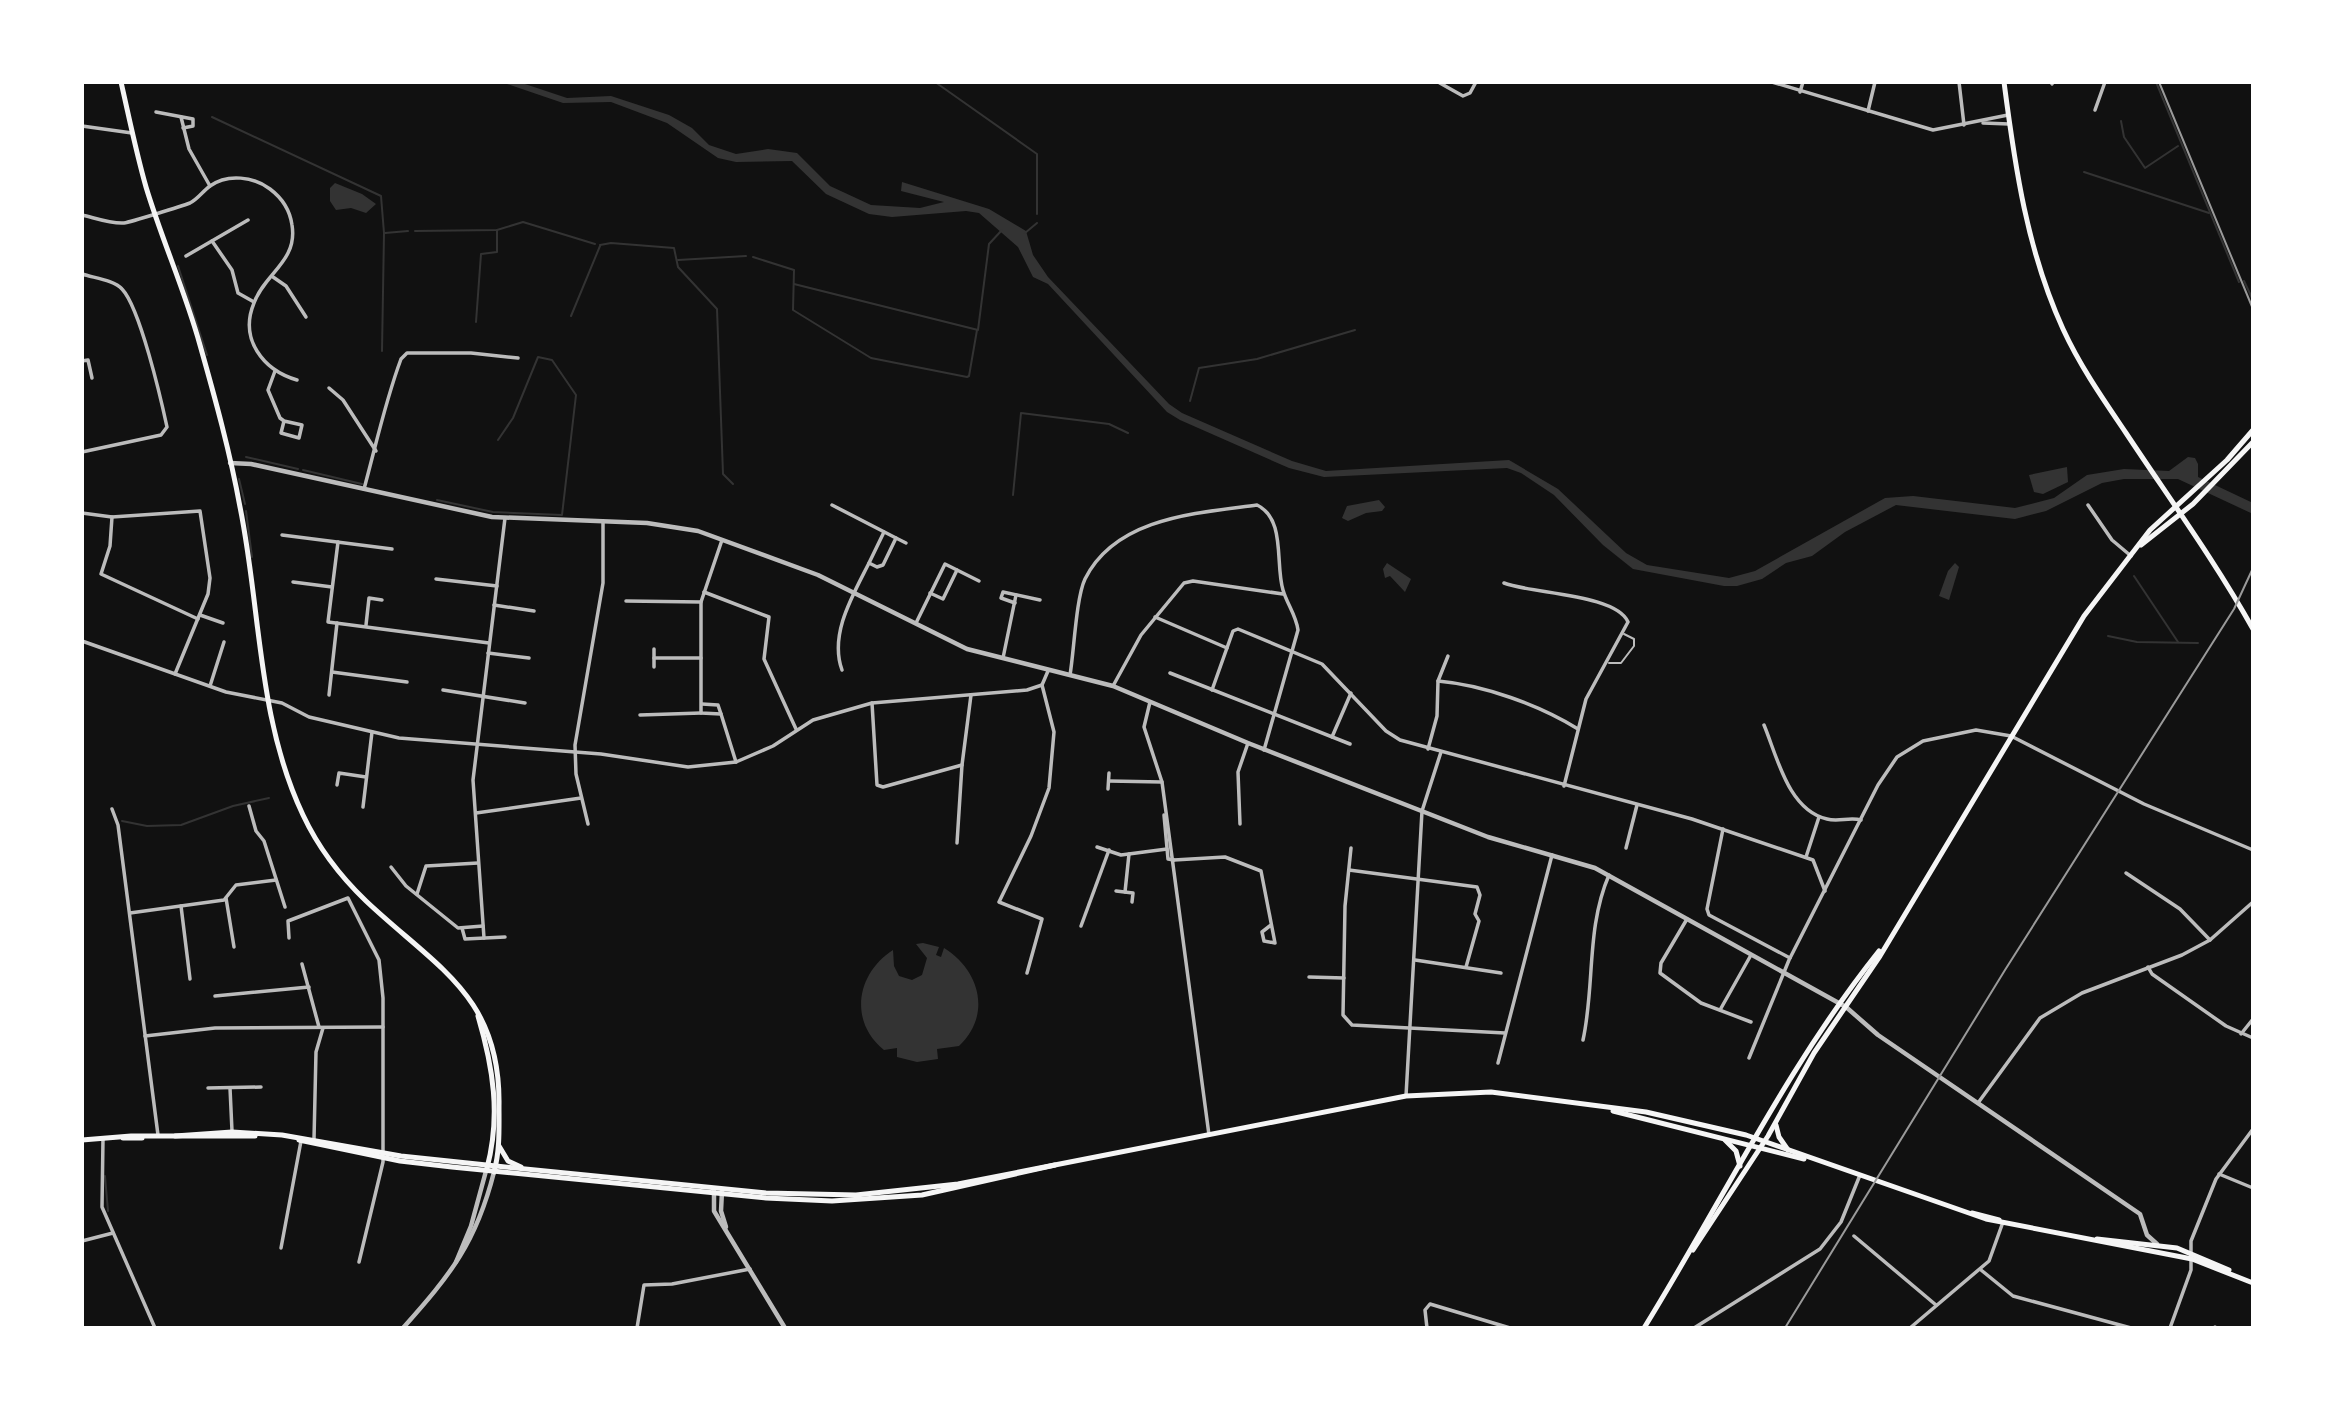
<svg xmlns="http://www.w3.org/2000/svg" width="2335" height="1410" font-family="'Asap Condensed',sans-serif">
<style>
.water{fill:#333}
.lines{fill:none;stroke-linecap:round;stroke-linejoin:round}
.stream{stroke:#333;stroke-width:2}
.service{stroke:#bcbcbc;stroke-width:2}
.minor{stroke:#bcbcbc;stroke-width:3.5}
.tertiary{stroke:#bcbcbc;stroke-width:4.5}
.secondary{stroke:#f5f5f5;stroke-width:5}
.rail{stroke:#9a9a9a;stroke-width:2}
</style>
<rect width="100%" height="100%" fill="#111"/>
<g class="water">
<polygon points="501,82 519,82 567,98 611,96 669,115 692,128 709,145 736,154 768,149 797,153 830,186 871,205 920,208 944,202 901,191 902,182 989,209 1026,231 1033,255 1048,277 1169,404 1182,413 1292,461 1326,471 1509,460 1558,489 1626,553 1647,565 1729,578 1755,571 1885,498 1913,496 2015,508 2054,498 2087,475 2124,469 2169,471 2188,457 2195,458 2198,464 2198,477 2253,503 2253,514 2178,479 2124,479 2102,483 2046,511 2015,519 1896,505 1845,532 1812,556 1786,563 1762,579 1737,586 1724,586 1633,569 1603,545 1554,495 1521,473 1507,468 1324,477 1289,468 1180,420 1167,412 1048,284 1033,277 1018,247 979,213 966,211 892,217 869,214 826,194 792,161 736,162 718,158 667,123 611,102 563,103"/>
<polygon points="335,183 362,194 376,204 366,213 351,208 336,210 330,201 330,188"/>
<polygon points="2067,467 2068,482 2043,494 2034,492 2029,475"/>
<polygon points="1379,500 1385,507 1382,511 1366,513 1348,521 1342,518 1347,506"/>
<polygon points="1387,563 1411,579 1405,592 1390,576 1385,578 1383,569"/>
<polygon points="1955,563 1959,567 1949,600 1939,596 1948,571"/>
<path d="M 923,943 L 939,947 L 936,955 L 941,957 L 944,948 C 980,970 992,1015 959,1046 L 937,1049 L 938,1059 L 917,1062 L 897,1057 L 897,1048 L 884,1050 C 848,1021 857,973 893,950 L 894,966 L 899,976 L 912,980 L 922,975 L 927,958 L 916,944 Z"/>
</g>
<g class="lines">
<g class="stream">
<polyline points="935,82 1037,154 1037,214"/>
<polyline points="2156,82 2239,282"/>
<polyline points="212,117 381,196 384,233 382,351"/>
<polyline points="2121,121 2124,137 2145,168 2178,146"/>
<polyline points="2084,172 2209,213"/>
<polyline points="415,231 497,230 523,222 595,244"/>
<polyline points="385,233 408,231"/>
<polyline points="1025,233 1037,223"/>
<polyline points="600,245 611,243 674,248 678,267 717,309 723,474 733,484"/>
<polyline points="753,257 794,270 793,310 871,358 967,377 969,376 977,330"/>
<polyline points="678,260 746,256"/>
<polyline points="178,266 207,355"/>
<polyline points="2244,281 2253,300"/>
<polyline points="794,284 978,330 989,244 1002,230"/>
<polyline points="571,316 600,246"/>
<polyline points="476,322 481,254 497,252 497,230"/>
<polyline points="1190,401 1199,368 1257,359 1355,330"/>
<polyline points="246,457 298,469"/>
<polyline points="303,470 362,484"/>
<polyline points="239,479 245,504"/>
<polyline points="1013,495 1021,413 1109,424 1128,433"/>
<polyline points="437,500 493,512 562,515 576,395 552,360 538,357 513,418 498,440"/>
<polyline points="246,511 252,557"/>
<polyline points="2134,576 2178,642"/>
<polyline points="2108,636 2137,642 2198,643"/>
<polyline points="122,821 147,826 181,825 233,806 269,798"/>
<polyline points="105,1176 108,1211"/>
</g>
<polyline class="service" points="1609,663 1621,663 1634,646 1634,639 1624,634"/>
<g class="minor">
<polyline points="1438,82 1463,96 1470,93 1476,82"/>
<polyline points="1772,82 1933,130 2008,115"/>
<polyline points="1959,82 1964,125"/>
<polyline points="2052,84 2053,82"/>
<polyline points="1800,92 1803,82"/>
<polyline points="2095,110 2105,82"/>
<polyline points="1868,111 1875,82"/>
<polyline points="156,112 193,119 193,126 183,128"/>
<polyline points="181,117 189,149 210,186"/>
<polyline points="1983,123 2009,124"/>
<polyline points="82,126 132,133"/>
<path d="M 82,215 C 95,218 111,224 124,223 C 131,222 182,206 190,203 C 198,199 203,191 210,186 C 228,173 254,177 270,189 C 282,198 290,211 292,225 C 298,261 265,273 254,303 C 239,339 263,370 297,380"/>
<polyline points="212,241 232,270 238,293 254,302"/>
<polyline points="186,256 248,220"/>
<path d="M 82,274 C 94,278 114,280 122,289 C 140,308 161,399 167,427 L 161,435 L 82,452"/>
<polyline points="273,277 286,286 306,317"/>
<polyline points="82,361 88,360 92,378"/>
<polyline points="275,371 268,390 280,418 284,421 281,433 299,438 302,425 284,421"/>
<polyline points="329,388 343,400 376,451"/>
<path d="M 364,489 C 376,445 385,402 401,359 L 407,353 L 471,353 L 518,358"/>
<path d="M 832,505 L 896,538 L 883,565 L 877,567 L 869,563 C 853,595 829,634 842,670"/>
<polyline points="2088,505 2112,540 2131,556"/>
<polyline points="82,513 112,517 200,511 210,578 208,594 175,674"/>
<polyline points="112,517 110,546 101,574 198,619"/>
<polyline points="282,535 392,549"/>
<polyline points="896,538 906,543"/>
<polyline points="722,540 701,602 701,713 721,714 736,762"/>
<polyline points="338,542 328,622 489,643"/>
<polyline points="869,563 884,532"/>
<polyline points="436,579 497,586"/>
<polyline points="293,582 332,587"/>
<path d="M 1504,583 C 1532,594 1616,594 1628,622 L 1586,699 L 1564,786"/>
<polyline points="704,592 769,617 764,659 796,729"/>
<polyline points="930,593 943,599 957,570"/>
<polyline points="626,601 701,602"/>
<polyline points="1015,603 1001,598 1003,592 1040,600"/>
<polyline points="494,605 534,611"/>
<polyline points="200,615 223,623"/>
<polyline points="1155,617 1227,648"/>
<polyline points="916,623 945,564 979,581"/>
<polyline points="366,625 369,598 382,600"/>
<polyline points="82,641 226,692 282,703 309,717 399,738 601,754 688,767 736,762 773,746 813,720 872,703 1027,690 1042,685 1048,671"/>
<polyline points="654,649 654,667"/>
<polyline points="488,653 529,658"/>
<polyline points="654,658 701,658"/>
<polyline points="1003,658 1016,595"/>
<polyline points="332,672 407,682"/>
<polyline points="1170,673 1350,744"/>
<path d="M 1070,675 C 1074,652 1076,598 1085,579 C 1116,517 1197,513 1257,505 C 1286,519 1275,564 1283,590 C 1287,604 1296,615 1298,630 L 1264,750"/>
<path d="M 1438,681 C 1484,685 1539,705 1578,729"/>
<polyline points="210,686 224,642"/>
<polyline points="1113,686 1141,635 1184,583 1193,581 1283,594"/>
<polyline points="443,690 525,703"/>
<polyline points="1212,690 1233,631 1238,629 1322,664 1386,731 1400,740 1692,819 1813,860 1825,891"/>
<polyline points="329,695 337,623"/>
<polyline points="1150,702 1144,727 1162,782 1209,1135"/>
<polyline points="872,703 877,785 883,787 962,765"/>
<polyline points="702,704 718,705 721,714"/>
<polyline points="640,715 701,713"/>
<path d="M 1764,725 C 1777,756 1788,810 1827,819 C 1838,822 1850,817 1861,820"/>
<polyline points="1332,737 1351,693"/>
<polyline points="1428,749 1437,716 1438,681 1448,656"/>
<polyline points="1109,781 1162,782"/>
<polyline points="337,785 339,773 366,777"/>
<polyline points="1108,789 1109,773"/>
<polyline points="249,806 256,831 264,841 285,907"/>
<polyline points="363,807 372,732"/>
<polyline points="112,809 118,825 158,1135"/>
<polyline points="476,813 581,798"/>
<polyline points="1164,815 1168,859 1174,860"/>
<polyline points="588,824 576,774 575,745 603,583 603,522"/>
<polyline points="1240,824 1238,772 1248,743"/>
<polyline points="1723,829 1707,909 1709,915 1790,958"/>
<polyline points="957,843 962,765 971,695"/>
<polyline points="1097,847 1121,855 1167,849"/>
<polyline points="1351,848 1345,906 1343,1015 1352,1025 1505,1033"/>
<polyline points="1626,848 1637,805"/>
<polyline points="1806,857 1819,817"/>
<polyline points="1174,860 1225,857 1261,871 1275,943 1264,941 1262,932 1271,925"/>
<polyline points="391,867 406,886 458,928 483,926"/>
<polyline points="1349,870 1477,887 1480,895 1475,914 1479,921 1466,967"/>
<polyline points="2126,873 2180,909 2210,940"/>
<polyline points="1116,891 1133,893 1132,902"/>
<polyline points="1125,892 1129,854"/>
<polyline points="417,894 426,866 478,863"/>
<polyline points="226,898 234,947"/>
<polyline points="181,906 190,979"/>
<polyline points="130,913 224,900 236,885 276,880"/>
<polyline points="1687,919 1661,963 1660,973 1701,1003 1751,1022"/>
<polyline points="1081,926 1109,850"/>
<polyline points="462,928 465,939 505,937"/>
<polyline points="289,938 288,921 348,898 379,960 383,998 383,1162 359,1262"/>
<polyline points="484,938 473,780 505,518"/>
<polyline points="1415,960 1501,973"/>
<polyline points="302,964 319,1027"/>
<polyline points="2148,967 2152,974 2226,1026 2253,1038"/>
<polyline points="1027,973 1042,919 999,902 1031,836 1049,788 1054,732 1042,685"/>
<polyline points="1309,977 1344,978"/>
<polyline points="215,996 309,987"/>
<polyline points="1720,1010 1751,955"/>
<polyline points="2241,1034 2253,1019"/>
<polyline points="145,1036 215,1028 383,1027"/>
<path d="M 1583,1040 C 1595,986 1586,928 1609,875"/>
<polyline points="1749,1058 1789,960 1878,785 1897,757 1923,741 1976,730 2011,736 2144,804 2253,850"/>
<polyline points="1498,1063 1552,855"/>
<polyline points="208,1088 261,1087"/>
<polyline points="230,1088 232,1131"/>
<polyline points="1406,1096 1422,811 1441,752"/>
<polyline points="1978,1103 2040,1018 2082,993 2182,955 2210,940 2253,902"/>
<polyline points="103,1139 102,1207 155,1328"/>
<polyline points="314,1139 316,1052 323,1028"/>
<polyline points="2219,1174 2253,1188"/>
<polyline points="1854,1236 1936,1305"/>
<polyline points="82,1241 113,1233"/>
<polyline points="281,1248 301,1141"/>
<polyline points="1981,1270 2013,1296 2131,1328"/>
<polyline points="637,1328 644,1285 672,1284 750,1269"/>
<polyline points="1427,1328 1425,1310 1430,1304 1510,1328"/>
<polyline points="1694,1328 1820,1249 1841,1222 1860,1175"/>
<polyline points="1910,1328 1989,1261 2003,1222"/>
<polyline points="2170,1328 2191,1270 2191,1241 2216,1179 2253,1129"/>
<polyline points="2215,1328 2215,1327"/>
</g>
<g class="tertiary">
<polyline points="230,463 251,464 492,517 647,523 698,531 818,575 967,649 1113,686 1248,743 1488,837 1595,868 1846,1007 1878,1035 2140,1214 2147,1235 2157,1244"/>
<polyline points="714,1191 714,1211 720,1221 785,1328"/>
<polyline points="722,1191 721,1211 726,1227"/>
<polyline points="456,1262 471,1226 486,1171"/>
<path d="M 403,1328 C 451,1274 476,1243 494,1172"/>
</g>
<g class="secondary">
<path d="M 121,82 C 129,117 136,152 146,187 C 162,240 185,291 200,345 C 215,398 230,452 240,507 C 261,610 257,718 303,815 C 318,847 341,877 366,901 C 437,968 501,996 499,1106 C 499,1129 500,1150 494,1172"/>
<path d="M 2004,82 C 2015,167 2027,250 2063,329 C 2080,366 2103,399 2126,433 C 2169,498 2215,561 2253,629"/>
<polyline points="2141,545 2193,504 2253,442"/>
<path d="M 478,1016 C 493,1067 501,1115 487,1168"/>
<polyline points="1613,1111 1804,1159"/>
<polyline points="1776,1125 1779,1137 1788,1150"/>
<polyline points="175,1136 232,1132 282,1135 401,1156 496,1166 766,1193 856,1195 958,1184 1406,1096 1491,1092 1646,1112 1746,1135 1986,1219 2192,1259 2253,1283"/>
<polyline points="123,1138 142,1138"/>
<polyline points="82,1140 131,1136 255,1136"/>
<polyline points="299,1140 400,1161 452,1167 766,1198 832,1201 922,1195 1055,1165"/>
<polyline points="1725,1140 1736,1151 1740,1166"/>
<polyline points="499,1146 508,1161 521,1167"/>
<polyline points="1972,1213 1999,1220"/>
<polyline points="2097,1239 2177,1248 2229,1270"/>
<polyline points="1693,1250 1768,1136 1814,1053 1880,956 2084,616 2150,530 2227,460 2253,430"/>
<path d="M 1644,1328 C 1722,1202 1787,1066 1879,951"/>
</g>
<g class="rail">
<polyline points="2159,82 2253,309"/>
<polyline points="1785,1328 2005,970 2234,609 2253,568"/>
</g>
</g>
<rect width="2335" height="1410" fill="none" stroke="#ffffff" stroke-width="168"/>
</svg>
